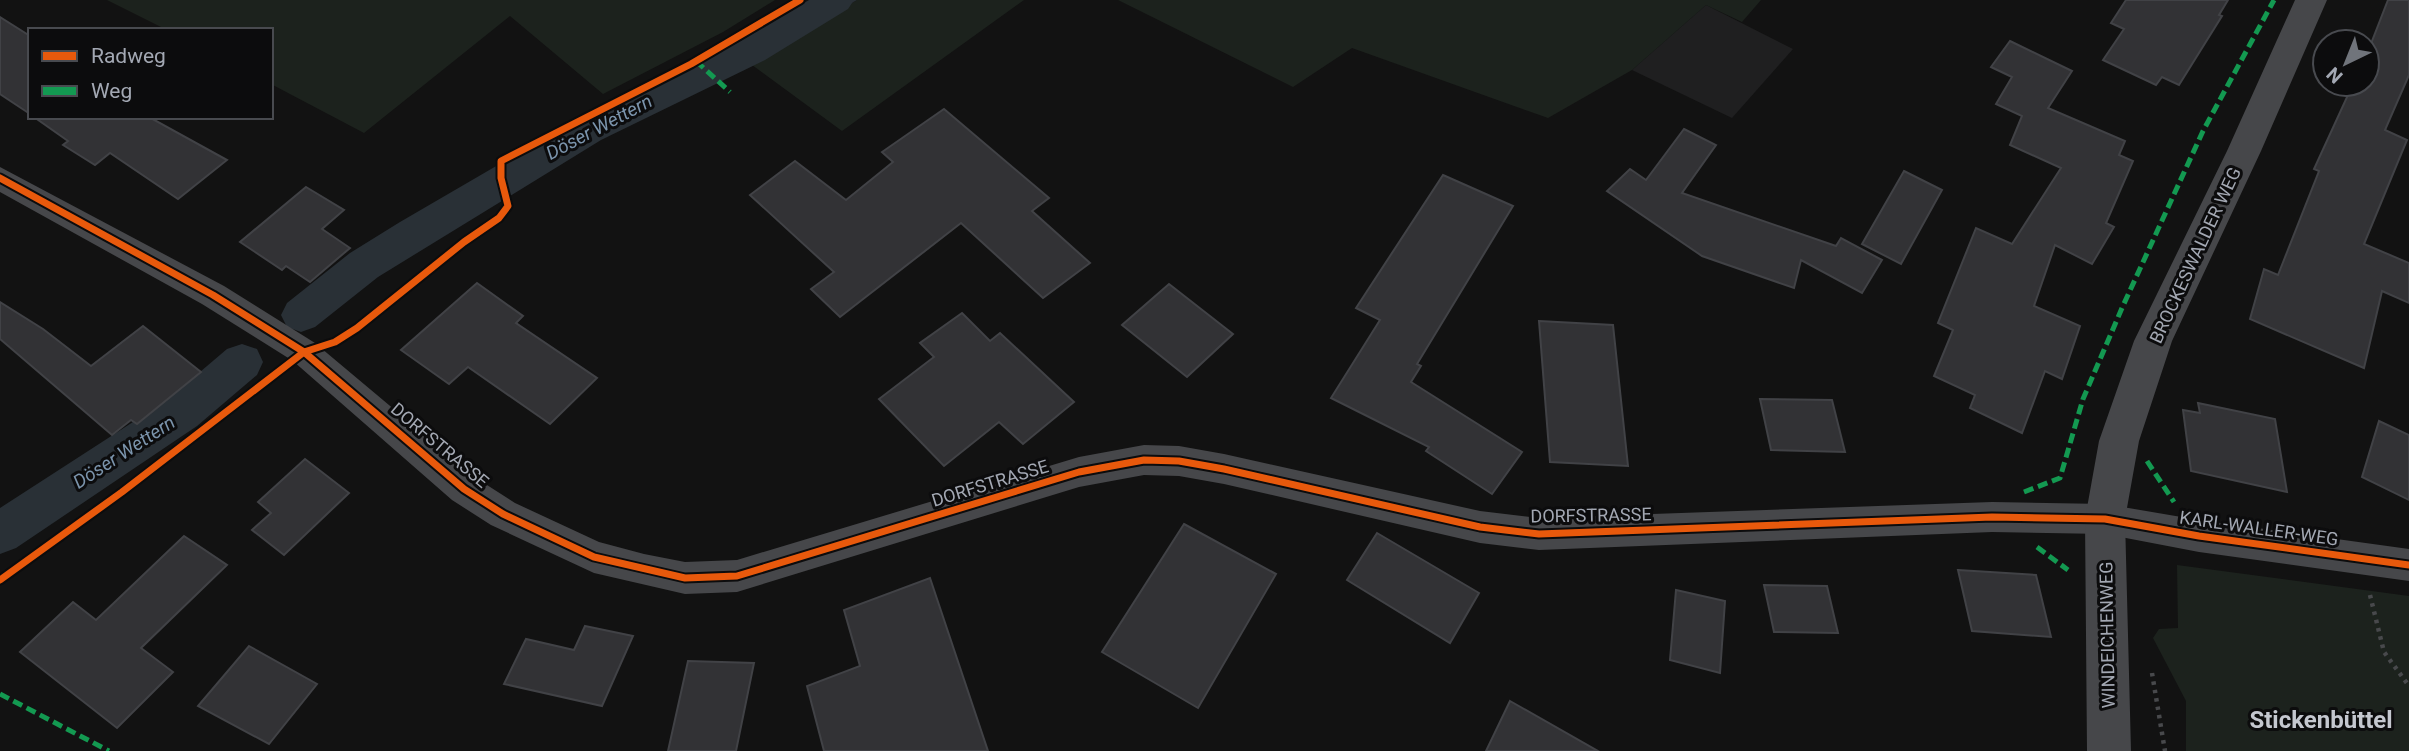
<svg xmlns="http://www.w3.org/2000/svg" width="2409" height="751" font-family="Roboto,sans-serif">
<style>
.built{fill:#1f1f20}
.green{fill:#1c221d}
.water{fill:#293036}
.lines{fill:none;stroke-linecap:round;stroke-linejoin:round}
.canal{fill:#293036;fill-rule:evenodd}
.building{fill:#323235;stroke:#414246;stroke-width:2}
.path{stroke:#48494c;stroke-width:4.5;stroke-dasharray:3.5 5;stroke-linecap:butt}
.minor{fill:#46474a;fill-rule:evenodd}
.tertiary{fill:#46474a;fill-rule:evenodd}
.quiet{stroke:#139951;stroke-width:5;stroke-dasharray:10 5;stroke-linecap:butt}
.cycleway-casing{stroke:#0c0c0d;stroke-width:11}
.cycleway{stroke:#e8590c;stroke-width:7}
.labels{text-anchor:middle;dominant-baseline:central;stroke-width:6;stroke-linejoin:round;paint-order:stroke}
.street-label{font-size:18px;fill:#a3a8b3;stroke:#0c0c0d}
.water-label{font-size:19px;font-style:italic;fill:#7b94ac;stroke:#0c0c0d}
.district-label{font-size:24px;font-weight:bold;fill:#c4c7cf;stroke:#0c0c0d}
</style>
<rect width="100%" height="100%" fill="#121212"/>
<polygon class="built" points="1706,5 1793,49 1732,118 1632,70"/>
<g class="green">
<polygon points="107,0 775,0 723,32 603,94 510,16 364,133 271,84 271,30 167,30"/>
<polygon points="857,0 1024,0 842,131 748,62"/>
<polygon points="1118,0 1761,0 1742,22 1706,5 1632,70 1548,118 1352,48 1293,87"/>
<polygon points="2177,565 2409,596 2409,751 2186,751 2186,701 2153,638 2159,629 2178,628"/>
</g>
<polygon class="water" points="827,0 857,0 748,62 735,50 783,22"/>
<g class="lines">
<g class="canal">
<polygon points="809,0 854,0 848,9 765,60 601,140 378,277 315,327 301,332 287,327 281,315 287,303 350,253 400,222 575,120 739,42"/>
<polygon points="242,344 257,349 263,362 257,375 197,426 16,548 0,554 0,508 167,400 227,349"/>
</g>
</g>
<g class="building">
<polygon points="2126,0 2228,0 2219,15 2222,16 2179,85 2162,77 2156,85 2103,60 2124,29 2111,23"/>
<polygon points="2388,0 2409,0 2409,75 2385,130 2407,140 2364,244 2409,263 2409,303 2382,291 2364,368 2250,319 2264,269 2278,275 2319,171 2314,169 2353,84 2367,84 2367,54"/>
<polygon points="0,17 30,36 30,114 0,94"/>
<polygon points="2010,41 2072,71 2048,108 2125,141 2119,155 2133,161 2106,223 2114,227 2092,264 2055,245 2034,306 2080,326 2062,379 2045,371 2022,433 1970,408 1975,395 1934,376 1953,330 1938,323 1976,228 2012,244 2061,168 2010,145 2022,116 1996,104 2012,77 1991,67"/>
<polygon points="944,109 1049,198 1032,211 1090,263 1043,298 961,223 840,317 811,289 834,272 750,195 795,161 846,200 893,162 882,152"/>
<polygon points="34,117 149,117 227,160 178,199 110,153 95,165 63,145 68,141"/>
<polygon points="1684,129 1716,145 1682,193 1836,246 1841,238 1882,260 1862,293 1801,260 1794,288 1702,256 1607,191 1630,169 1646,180"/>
<polygon points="1904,171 1942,190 1901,264 1862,244"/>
<polygon points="1443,175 1513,206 1417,364 1421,366 1411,382 1522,452 1492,494 1426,451 1429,447 1331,398 1380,320 1356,308"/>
<polygon points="306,187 344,210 322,229 350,248 310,282 286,266 282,270 240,242"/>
<polygon points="477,283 523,316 516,323 597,378 550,424 468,367 449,384 401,350"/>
<polygon points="1169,284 1233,334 1187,377 1122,325"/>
<polygon points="0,302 43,329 91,366 143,326 201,372 137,424 131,420 112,435 0,339"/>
<polygon points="962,313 990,341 1000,333 1074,402 1023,444 999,422 944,466 879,399 934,357 920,343"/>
<polygon points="1539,321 1613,325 1628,466 1550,462"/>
<polygon points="1760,399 1832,400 1845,452 1771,450"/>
<polygon points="2198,403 2275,419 2287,492 2191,471 2183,410 2200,413"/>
<polygon points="2379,421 2409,435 2409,500 2362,477"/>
<polygon points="305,459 349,493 284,555 252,530 271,513 258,502"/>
<polygon points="1184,524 1276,574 1198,708 1102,652"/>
<polygon points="1377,533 1479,593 1450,643 1347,580"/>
<polygon points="184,536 227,565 141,648 173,672 117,728 20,652 73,602 96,620"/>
<polygon points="1958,570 2036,575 2051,637 1972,631"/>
<polygon points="930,578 988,751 824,751 807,686 860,666 844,610"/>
<polygon points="1764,585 1827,586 1838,633 1774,632"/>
<polygon points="1676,590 1725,601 1720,673 1670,660"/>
<polygon points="585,626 633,636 602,706 504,684 526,639 574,650"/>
<polygon points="249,646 317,684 269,744 198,706"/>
<polygon points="688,661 754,663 736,751 668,751"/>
<polygon points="1510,701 1598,751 1486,751"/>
</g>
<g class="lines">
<g class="path">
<polyline points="2370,595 2384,652 2409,686"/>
<polyline points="2152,673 2165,751"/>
</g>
<polygon class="minor" points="0,167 224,286 315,343 476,478 515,503 599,542 644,554 685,562 737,560 1079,457 1144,445 1179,446 1224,454 1480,511 1539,518 1992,502 2105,504 2199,520 2409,549 2409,581 2199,552 2105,534 1992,532 1539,550 1480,543 1224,484 1179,476 1144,475 1079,487 737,592 685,594 594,573 491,525 452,500 293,361 202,304 0,192"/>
<polygon class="tertiary" points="2295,0 2327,0 2261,151 2172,341 2139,441 2125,519 2131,751 2087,751 2085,519 2099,441 2134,341 2227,151"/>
<g class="quiet">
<polyline points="696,61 730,92"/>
<polyline points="2147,461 2174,502"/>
<polyline points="2024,492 2060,478 2083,399 2122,308 2203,131 2274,0"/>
<polyline points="2037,547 2068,570"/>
<polyline points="0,694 109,751"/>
</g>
<defs>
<g id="cycleway">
<polyline points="0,178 213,295 304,352 464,489 503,514 594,557 685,578 737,576 1079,472 1144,460 1179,461 1224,469 1480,527 1539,534 1992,517 2105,519 2199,536 2409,565"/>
<polyline points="0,580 122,492 304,352 335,342 357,328 464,242 499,218 508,206 501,178 501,161 691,64 800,0"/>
</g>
</defs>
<use href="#cycleway" class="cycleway-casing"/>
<use href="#cycleway" class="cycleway"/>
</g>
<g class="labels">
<g class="street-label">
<text transform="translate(2195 255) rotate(-65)">BROCKESWALDER WEG</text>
<text transform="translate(440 445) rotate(40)">DORFSTRASSE</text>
<text transform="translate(990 483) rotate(-17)">DORFSTRASSE</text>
<text transform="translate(1591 515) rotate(-1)">DORFSTRASSE</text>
<text transform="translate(2259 528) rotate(8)">KARL-WALLER-WEG</text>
<text transform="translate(2107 635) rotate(-91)">WINDEICHENWEG</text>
</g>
<g class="water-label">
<text transform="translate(599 127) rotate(-28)">Döser Wettern</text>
<text transform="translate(124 452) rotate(-33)">Döser Wettern</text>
</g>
<g class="district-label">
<text x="2321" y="720">Stickenbüttel</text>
</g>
</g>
<rect x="28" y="28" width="245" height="91" fill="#0c0c0d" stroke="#484a4f" stroke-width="2"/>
<rect x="42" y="51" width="35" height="10" fill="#e8590c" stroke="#484a4f" stroke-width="2"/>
<text x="91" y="63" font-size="21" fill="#a3a8b3">Radweg</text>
<rect x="42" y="86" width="35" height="10" fill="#139951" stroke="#484a4f" stroke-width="2"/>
<text x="91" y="98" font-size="21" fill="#a3a8b3">Weg</text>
<g transform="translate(2346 63) rotate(223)"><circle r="33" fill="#0c0c0d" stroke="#484a4f" stroke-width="2"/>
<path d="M0-5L12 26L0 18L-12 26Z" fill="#70747b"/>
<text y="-10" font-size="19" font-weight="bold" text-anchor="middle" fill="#a3a8b3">N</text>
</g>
</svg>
